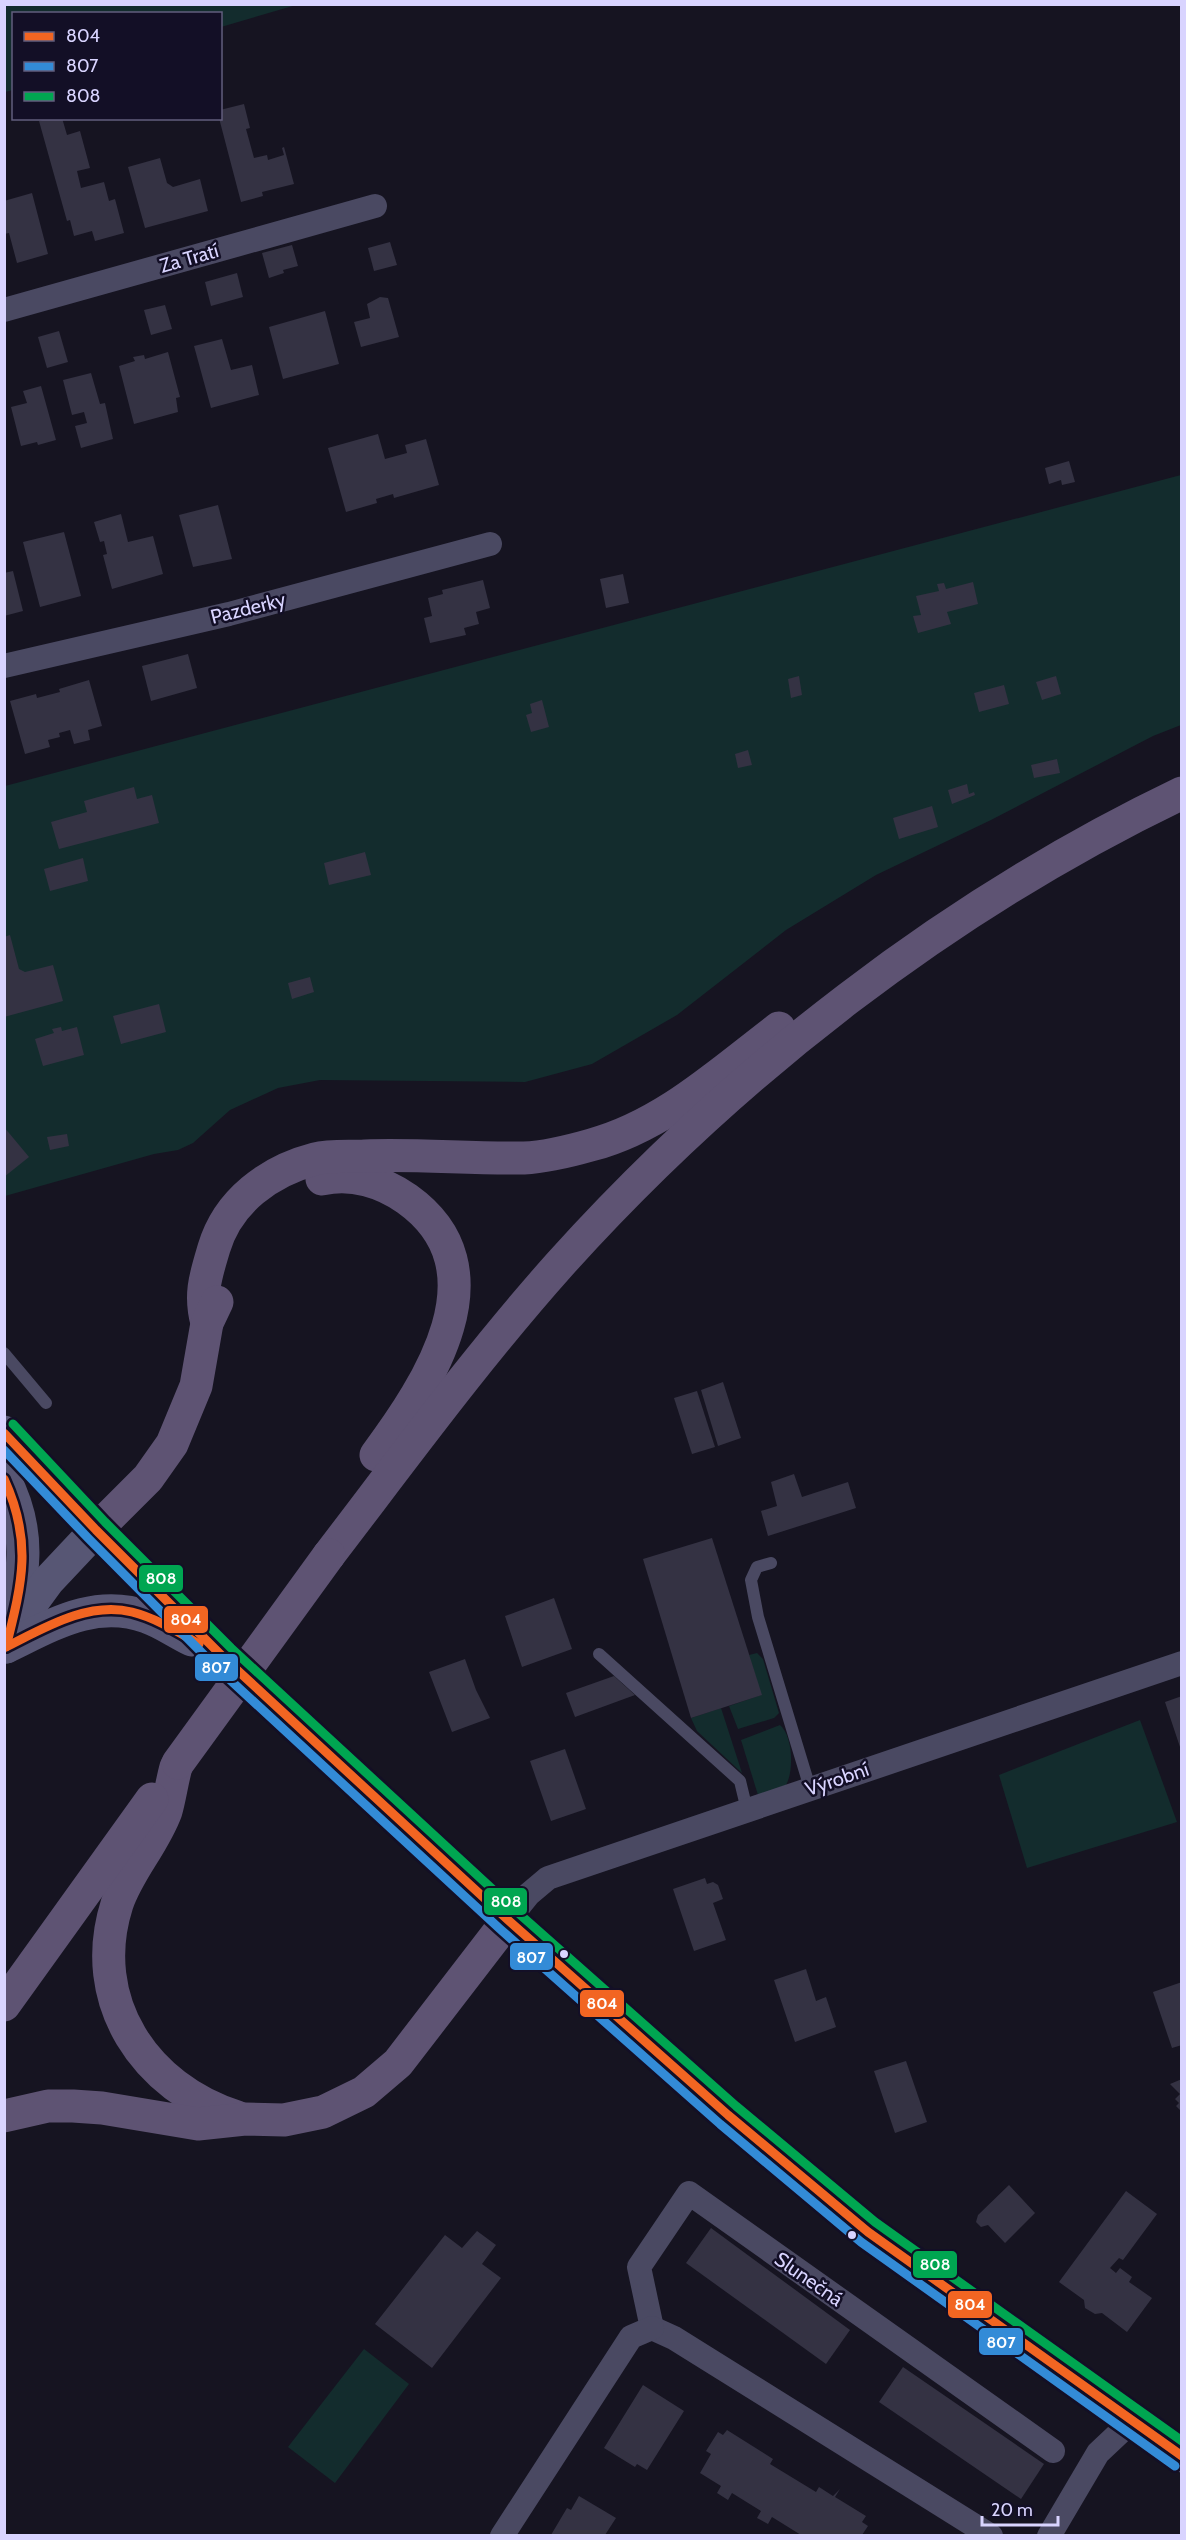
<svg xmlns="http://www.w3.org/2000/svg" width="1186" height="2540" font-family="Cabin,sans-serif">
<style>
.green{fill:#132c2d}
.building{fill:#343243}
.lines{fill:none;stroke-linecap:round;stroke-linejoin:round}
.service{stroke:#4a4962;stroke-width:12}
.minor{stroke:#4a4962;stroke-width:24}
.secondary{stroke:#575674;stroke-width:33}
.primary{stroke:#5e5373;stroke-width:33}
.primary-bridge{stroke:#5e5373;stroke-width:33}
.bus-1-casing{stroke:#130f26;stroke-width:14}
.bus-2-casing{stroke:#130f26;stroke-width:14}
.bus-3-casing{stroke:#130f26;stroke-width:14}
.bus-1{stroke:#f26522;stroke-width:9}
.bus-2{stroke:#338bd7;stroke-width:9}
.bus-3{stroke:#00a651;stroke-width:9}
.bus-dot{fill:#d9d4ff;stroke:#130f26;stroke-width:2}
.labels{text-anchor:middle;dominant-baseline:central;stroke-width:5;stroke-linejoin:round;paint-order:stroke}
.street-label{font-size:20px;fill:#d9d4ff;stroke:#130f26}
.line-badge{stroke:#130f26;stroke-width:2}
.badge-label{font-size:16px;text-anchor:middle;font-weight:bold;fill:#fff}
</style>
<rect width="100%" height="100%" fill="#161421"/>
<g class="green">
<polygon points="5,4 296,4 296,5 221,27 220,14 14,14 13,90 5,92"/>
<polygon points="1181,475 1181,725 1153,736 991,820 876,875 786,930 677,1015 592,1064 525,1082 320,1080 278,1088 230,1110 193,1143 178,1150 154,1154 5,1196 5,786"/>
<polygon points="757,1653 763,1659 779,1713 774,1718 738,1729 729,1706 761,1695 749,1655"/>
<polygon points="721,1708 742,1773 697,1731 691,1718"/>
<polygon points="1140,1720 1177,1822 1027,1868 999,1775"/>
<path d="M 780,1725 C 793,1736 794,1771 786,1785 L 758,1795 L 741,1740 Z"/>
<polygon points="364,2349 409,2384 335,2483 288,2447"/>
</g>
<g class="building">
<polygon points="244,104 250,128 246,129 254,158 267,155 268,160 284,155 282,148 284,147 294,184 262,192 263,196 241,202 219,118 220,110"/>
<polygon points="49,118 62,118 67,135 80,131 90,168 77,171 81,188 104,182 109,201 115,199 124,233 95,241 92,231 74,236 70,220 67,221 39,121"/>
<polygon points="160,158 167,183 173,187 200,179 208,211 145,228 128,167"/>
<polygon points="32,193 48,254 17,263 9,233 4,234 4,201"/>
<polygon points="390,242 397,265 374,271 368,248"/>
<polygon points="292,245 298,266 283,270 284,273 269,278 262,253"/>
<polygon points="237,273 243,297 211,306 205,282"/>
<polygon points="380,297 388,298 399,337 361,347 354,322 370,318 367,304"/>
<polygon points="165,305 172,329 151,335 144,310"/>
<polygon points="325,311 339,364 283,379 269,327"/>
<polygon points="59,331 68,362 47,368 38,337"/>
<polygon points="222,339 231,370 252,365 259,395 211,408 194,346"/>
<polygon points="168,352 180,397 176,398 178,412 134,424 119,366 135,361 133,357 144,355 145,359"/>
<polygon points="91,373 100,404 105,403 113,439 81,448 75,426 87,423 84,412 72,415 63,380"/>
<polygon points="41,386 56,440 38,445 37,442 21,446 11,407 27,403 23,391"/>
<polygon points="378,434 385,459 407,453 405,445 426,439 439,485 394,498 393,494 376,499 377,503 346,512 328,448"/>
<polygon points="1069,461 1075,482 1062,485 1061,480 1049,484 1045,468"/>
<polygon points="218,505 232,559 193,567 179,515"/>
<polygon points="121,514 128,542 153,536 163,574 112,589 103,555 107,554 104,541 100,542 94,522"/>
<polygon points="64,532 81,596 40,607 23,542"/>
<polygon points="13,571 23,611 4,616 4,573"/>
<polygon points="623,574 629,603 606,608 600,579"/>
<polygon points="483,580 490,608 476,612 479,624 464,628 466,635 430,643 424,618 432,616 428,598 443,594 442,590"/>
<polygon points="973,582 978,604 947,612 951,624 918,633 913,616 921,615 916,596 939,591 937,584 944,583 946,589"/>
<polygon points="188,654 197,688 151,701 142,666"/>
<polygon points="799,676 802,695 791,698 788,679"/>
<polygon points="1056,676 1061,694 1042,700 1036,682"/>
<polygon points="89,680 102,726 88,730 90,740 74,744 70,730 59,733 60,737 48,740 50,747 25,754 10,701 36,694 37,698 60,692 59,689"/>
<polygon points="1004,685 1009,704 979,712 974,693"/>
<polygon points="542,700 549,727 531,732 526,715 532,713 530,704"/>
<polygon points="748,750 752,765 738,768 735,754"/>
<polygon points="1057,759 1060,773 1034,778 1031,765"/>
<polygon points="967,784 969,794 974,792 975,795 952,804 948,790"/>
<polygon points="134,787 137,799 152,795 159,823 59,849 51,822 87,812 84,801"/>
<polygon points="932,806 938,827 899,839 893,818"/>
<polygon points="365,852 371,875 329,885 324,863"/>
<polygon points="83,858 88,881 50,891 44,869"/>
<polygon points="10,935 19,969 25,972 53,965 63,1001 4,1017 4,937"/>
<polygon points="310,977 314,992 292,999 288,983"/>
<polygon points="159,1004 166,1032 121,1044 113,1016"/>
<polygon points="61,1027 62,1031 77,1027 84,1055 43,1066 35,1039 54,1033 52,1029"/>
<polygon points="4,1127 29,1157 4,1177"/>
<polygon points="67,1134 69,1146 50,1150 47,1137"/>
<polygon points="723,1382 741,1438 718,1446 701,1390"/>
<polygon points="697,1391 715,1447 692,1454 674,1398"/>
<polygon points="794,1474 802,1497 848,1482 856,1508 768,1536 761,1511 777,1506 771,1482"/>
<polygon points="712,1538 762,1695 691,1718 643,1559"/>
<polygon points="554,1598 572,1649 522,1667 505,1616"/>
<polygon points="465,1659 476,1690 490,1718 452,1732 429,1672"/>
<polygon points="614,1676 635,1695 575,1717 566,1693"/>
<polygon points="1182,1696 1182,1750 1181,1750 1165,1702"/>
<polygon points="565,1749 586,1809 551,1821 530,1761"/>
<polygon points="705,1878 707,1884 713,1882 718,1885 723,1899 713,1903 726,1940 694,1951 673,1889"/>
<polygon points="806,1969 816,2001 826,1997 836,2027 795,2042 774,1980"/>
<polygon points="1182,1982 1182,2045 1172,2048 1153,1992"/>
<polygon points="906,2061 927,2122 895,2133 874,2071"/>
<polygon points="1182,2079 1182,2112 1176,2106 1179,2103 1175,2099 1180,2094 1170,2084"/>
<polygon points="1009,2185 1035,2213 1005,2243 988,2225 981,2227 976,2222 978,2215"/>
<polygon points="1126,2191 1157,2214 1123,2260 1119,2258 1110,2268 1116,2273 1120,2268 1132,2277 1129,2282 1152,2298 1127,2332 1102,2313 1095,2314 1085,2308 1084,2300 1059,2282"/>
<polygon points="711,2228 850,2330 826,2364 686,2263"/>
<polygon points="477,2231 496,2245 482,2264 501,2278 432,2368 375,2324 445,2235 462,2248"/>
<polygon points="903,2367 1044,2464 1021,2499 879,2402"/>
<polygon points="643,2385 684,2411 647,2470 637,2464 635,2467 604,2448"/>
<polygon points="727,2430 773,2459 770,2464 816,2492 819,2487 833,2496 840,2489 835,2497 866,2516 862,2522 868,2526 862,2535 801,2535 772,2517 768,2524 757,2518 761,2511 732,2493 728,2500 717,2493 721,2486 700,2473 711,2454 706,2451 718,2432 723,2435"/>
<polygon points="579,2496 616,2518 605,2535 551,2535 567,2508 571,2510"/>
</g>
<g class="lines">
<g class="service">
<polyline points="4,1353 46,1403"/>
<polyline points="771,1563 757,1567 751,1580 758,1617 810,1788"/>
<polyline points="599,1654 740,1781 747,1810"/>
</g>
<g class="minor">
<polyline points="4,310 375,206"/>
<polyline points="4,666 229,614 490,544"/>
<polyline points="508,1920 529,1894 548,1878 1182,1663"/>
<polyline points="652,2328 639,2267 689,2193 1053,2451"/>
<polyline points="652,2328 674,2338 991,2536"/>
<polyline points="502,2536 631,2337 652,2328"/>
<polyline points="1049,2536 1098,2453 1132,2421"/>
</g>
<g class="secondary">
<polyline points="4,1432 96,1530 223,1657 508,1920 728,2115 868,2232 1182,2456"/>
<path d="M 4,1478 C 36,1539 21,1584 6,1647"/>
<polyline points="18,1622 48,1581 96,1530"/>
<path d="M 6,1647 C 52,1625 95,1598 147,1617 C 162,1622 177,1633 192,1640"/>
</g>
<g class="primary">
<path d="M 322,1179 C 352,1172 383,1182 407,1199 C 505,1269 428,1385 376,1455"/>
<path d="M 207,1323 C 199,1294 206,1275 214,1248 C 228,1201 269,1171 315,1159 C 331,1155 349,1157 365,1156 C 418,1154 471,1159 524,1158 C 546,1157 570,1151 591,1145 C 663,1126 721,1072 779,1028"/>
<polyline points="96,1530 148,1478 172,1444 196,1386 207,1323 217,1302"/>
<path d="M 329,1555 C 404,1457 477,1357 560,1264 C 733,1072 948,905 1182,793"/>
<path d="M 176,1767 C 172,1781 170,1797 166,1811 C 154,1844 128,1871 117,1904 C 86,2001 145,2088 237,2117"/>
<polyline points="4,2005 152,1799"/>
<polyline points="4,2116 48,2106 73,2106 102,2108 198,2124 245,2119 284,2120 323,2112 364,2092 398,2063 508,1920"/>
</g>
<polyline class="primary-bridge" points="178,1763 329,1555"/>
<defs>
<g id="bus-1">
<polyline points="4,1433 96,1530 223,1657 508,1920 728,2115 868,2232 1182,2456"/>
<path d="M 4,1479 C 33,1542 22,1583 6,1647"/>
<path d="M 6,1647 C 44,1628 88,1601 132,1612 C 156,1618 178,1632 199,1644"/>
</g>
<polyline id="bus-2" points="4,1450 88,1538 215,1666 500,1929 720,2124 861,2242 1175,2466"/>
<polyline id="bus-3" points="13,1424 105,1522 231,1648 516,1911 736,2106 875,2222 1182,2441"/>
</defs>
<use href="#bus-1" class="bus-1-casing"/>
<use href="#bus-2" class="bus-2-casing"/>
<use href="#bus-3" class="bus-3-casing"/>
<use href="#bus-1" class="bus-1"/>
<use href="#bus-2" class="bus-2"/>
<use href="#bus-3" class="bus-3"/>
</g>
<g class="bus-dot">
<circle cx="564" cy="1954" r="5"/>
<circle cx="852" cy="2235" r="5"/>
</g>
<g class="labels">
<g class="street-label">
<text transform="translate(189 258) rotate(-16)">Za Tratí</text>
<text transform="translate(248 608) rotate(-14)">Pazderky</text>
<text transform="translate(837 1779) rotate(-19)">Výrobní</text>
<text transform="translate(809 2279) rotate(35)">Slunečná</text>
</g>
</g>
<g class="line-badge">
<rect x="138" y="1564" width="46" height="29" rx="6" fill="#00a651"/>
<rect x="163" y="1605" width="46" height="29" rx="6" fill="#f26522"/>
<rect x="194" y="1653" width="45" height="29" rx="6" fill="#338bd7"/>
<rect x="483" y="1887" width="45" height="29" rx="6" fill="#00a651"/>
<rect x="509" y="1942" width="45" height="29" rx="6" fill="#338bd7"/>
<rect x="579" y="1989" width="46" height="29" rx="6" fill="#f26522"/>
<rect x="912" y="2250" width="46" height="29" rx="6" fill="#00a651"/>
<rect x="947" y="2290" width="46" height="29" rx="6" fill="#f26522"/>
<rect x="978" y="2327" width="46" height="29" rx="6" fill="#338bd7"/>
</g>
<g class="badge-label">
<text x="161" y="1584">808</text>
<text x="186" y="1625">804</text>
<text x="216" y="1673">807</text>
<text x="506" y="1907">808</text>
<text x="531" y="1963">807</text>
<text x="602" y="2009">804</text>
<text x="935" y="2270">808</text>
<text x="970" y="2310">804</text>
<text x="1001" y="2348">807</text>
</g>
<rect width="1186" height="2540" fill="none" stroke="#d9d4ff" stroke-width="12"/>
<rect x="12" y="12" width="210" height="108" fill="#130f26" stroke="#625e7d" stroke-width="1.5"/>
<rect x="24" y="32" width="30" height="9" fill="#f26522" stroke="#625e7d" stroke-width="1.5"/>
<text x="66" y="42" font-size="18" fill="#d9d4ff">804</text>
<rect x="24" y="62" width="30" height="9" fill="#338bd7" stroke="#625e7d" stroke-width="1.5"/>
<text x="66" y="72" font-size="18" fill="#d9d4ff">807</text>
<rect x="24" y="92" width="30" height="9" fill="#00a651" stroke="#625e7d" stroke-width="1.5"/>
<text x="66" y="102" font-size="18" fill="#d9d4ff">808</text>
<path d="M982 2516v9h76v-9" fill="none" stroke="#d9d4ff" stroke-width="3"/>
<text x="991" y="2516" font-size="18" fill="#d9d4ff" stroke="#130f26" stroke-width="4.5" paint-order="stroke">20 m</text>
</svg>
